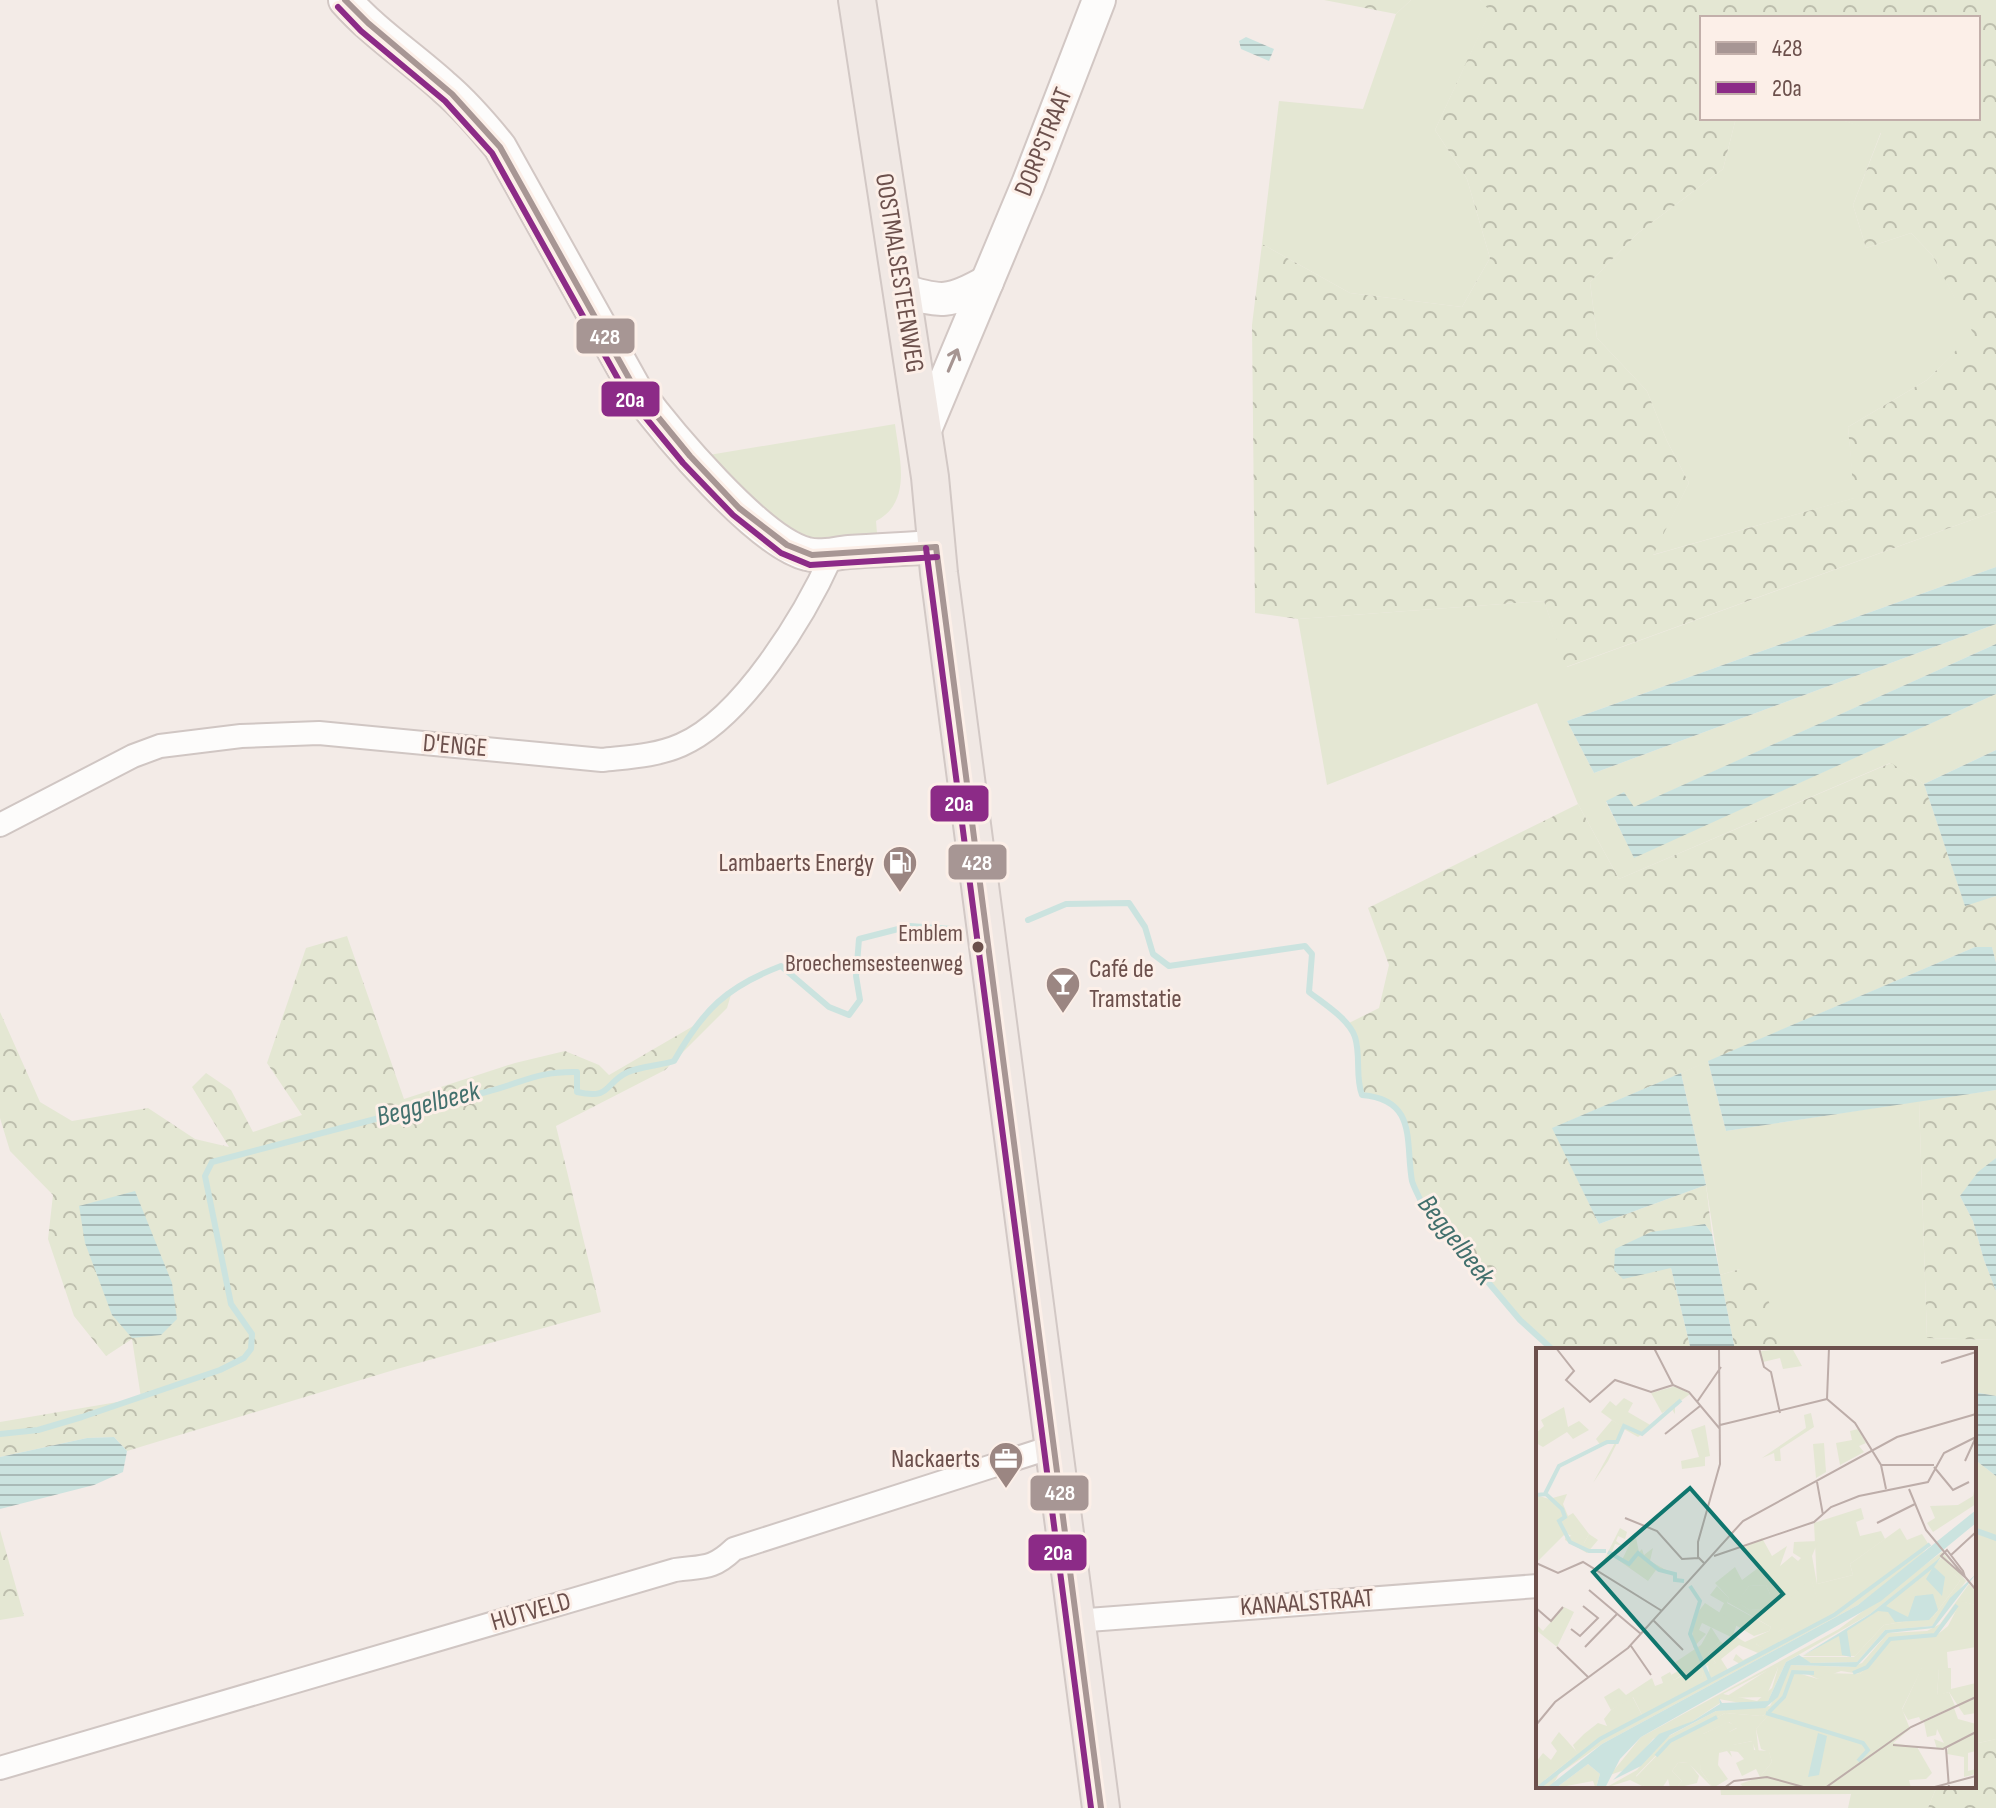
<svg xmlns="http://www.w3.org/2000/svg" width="1996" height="1808" font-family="'Sofia Sans Condensed',sans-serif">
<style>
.green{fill:#e4e7d3}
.forest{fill:url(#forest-crowns);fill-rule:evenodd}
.water{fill:url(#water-rules)}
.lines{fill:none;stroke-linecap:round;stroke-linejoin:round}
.stream{stroke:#cbe3df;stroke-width:6}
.street-casing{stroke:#d0c6c3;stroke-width:26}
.secondary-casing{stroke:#d2c7c4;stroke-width:36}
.primary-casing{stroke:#d2c8c5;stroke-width:40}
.street{stroke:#fdfcfb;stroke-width:22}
.secondary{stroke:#fdfcfb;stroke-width:32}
.primary{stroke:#f0e8e4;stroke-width:36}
.bus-1-casing{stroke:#fcefe8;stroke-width:12}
.bus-2-casing{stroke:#fcefe8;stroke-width:12}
.bus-1{stroke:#a79694;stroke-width:6}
.bus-2{stroke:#8c2b87;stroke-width:6}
.oneway{stroke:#a69592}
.bus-dot{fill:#6c504c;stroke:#fcefe8;stroke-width:3}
.labels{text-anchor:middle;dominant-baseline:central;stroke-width:6;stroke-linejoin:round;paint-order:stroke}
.bus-label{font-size:24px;fill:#6c504c;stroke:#fcefe8;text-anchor:end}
.street-label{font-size:26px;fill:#6c504c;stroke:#fcefe8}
.poi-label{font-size:26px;fill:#6c504c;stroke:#fcefe8;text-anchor:end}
.water-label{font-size:28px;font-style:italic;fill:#42706d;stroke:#fcefe8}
.inset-river{fill:none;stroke:#cbe3df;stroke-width:4}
.inset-road{fill:none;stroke:#bdada9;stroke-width:2}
.view{fill:#0f766e;fill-opacity:0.15;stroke:#0f766e;stroke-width:4}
.inset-edge{fill:none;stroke:#6c504c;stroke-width:4}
.line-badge{stroke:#fcefe8;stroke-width:3}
.badge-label{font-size:22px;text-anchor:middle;font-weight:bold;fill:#fff}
</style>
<defs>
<pattern id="forest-crowns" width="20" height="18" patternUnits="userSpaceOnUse" patternTransform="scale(2)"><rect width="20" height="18" fill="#e4e7d3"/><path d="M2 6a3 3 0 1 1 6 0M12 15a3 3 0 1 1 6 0" fill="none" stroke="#bdbead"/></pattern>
<pattern id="water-rules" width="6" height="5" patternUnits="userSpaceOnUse" patternTransform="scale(2)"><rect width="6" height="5" fill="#cbe3df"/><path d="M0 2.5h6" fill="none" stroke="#a9bab7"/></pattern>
</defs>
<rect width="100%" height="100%" fill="#f3ebe7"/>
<g class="green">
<polygon points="1411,0 1480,0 1491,10 1435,130 1467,179 1490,258 1462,307 1350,293 1262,244 1279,101 1363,109 1396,14"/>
<polygon points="1736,118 1835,118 1881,132 1853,205 1866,248 1911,233 1932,255 1974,333 1927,380 1848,427 1855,498 1652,555 1689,483 1667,441 1647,391 1597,338 1590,282 1638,233 1723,169"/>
<path d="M 895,424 C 899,457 913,502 876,521 L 877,533 L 838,539 L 807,538 L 775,528 L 703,456 Z"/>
<polygon points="1996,511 1996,567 1567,721 1594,773 1996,624 1996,644 1633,808 1624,792 1606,802 1634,857 1996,694 1996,750 1924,784 1890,763 1619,879 1578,804 1537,703 1327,785 1298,619 1544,601 1567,667"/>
<polygon points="1708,1061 1726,1131 1919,1101 1927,1338 1996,1340 1996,1396 1974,1392 1974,1350 1776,1350 1740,1269 1720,1275 1706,1185 1681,1073"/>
<polygon points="1974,1459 1996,1476 1996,1739 1974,1744"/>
<polygon points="1720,1786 1937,1786 1928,1808 1848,1808 1851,1794 1721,1795"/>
</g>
<g class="forest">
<polygon points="1324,0 1411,0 1396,14"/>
<path d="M 1480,0 L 1996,0 L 1996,511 L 1566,667 L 1544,601 L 1298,619 L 1255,613 L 1252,325 L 1262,244 L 1350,293 L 1462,307 L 1490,258 L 1467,179 L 1435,130 L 1490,11 ZM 1702,18 L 1978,18 L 1978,118 L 1835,118 L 1881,133 L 1853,205 L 1866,248 L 1911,233 L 1932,255 L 1973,333 L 1927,380 L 1848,427 L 1854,498 L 1653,555 L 1689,483 L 1667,441 L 1647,391 L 1597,338 L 1590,282 L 1638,233 L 1723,169 L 1736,118 L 1702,118 Z"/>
<path d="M 1891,763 L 1924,784 L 1965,905 L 1996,896 L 1996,963 L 1992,947 L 1975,947 L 1553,1128 L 1599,1224 L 1706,1185 L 1712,1234 L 1705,1224 L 1671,1268 L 1691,1350 L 1553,1350 L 1520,1320 L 1422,1204 C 1419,1196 1414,1188 1412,1179 C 1406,1141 1415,1100 1362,1095 C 1353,1071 1360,1047 1347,1024 L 1379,1008 L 1389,965 L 1368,908 L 1578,804 L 1619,879 Z"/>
<polygon points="347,936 404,1099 515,1063 565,1051 599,1065 609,1075 695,1025 733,988 727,1008 665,1070 556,1126 601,1312 397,1369 127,1451 114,1437 87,1438 0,1457 0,1422 141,1398 132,1339 106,1356 74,1316 48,1239 53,1195 10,1151 0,1118 0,1012 40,1102 72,1121 148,1108 195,1139 229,1147 192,1087 206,1073 231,1090 253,1132 302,1115 267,1063 306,948"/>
<polygon points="1996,1090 1996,1158 1960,1196 1973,1221 1984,1260 1996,1291 1996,1340 1927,1338 1919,1101"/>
<path d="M 1740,1269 C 1745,1273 1753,1276 1757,1280 C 1770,1295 1780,1332 1776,1350 L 1735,1350 L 1720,1275 Z"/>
<polygon points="0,1530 24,1616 0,1620"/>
<polygon points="1996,1739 1996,1808 1928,1808 1937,1786 1974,1786 1974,1744"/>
</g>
<g class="water">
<polygon points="1246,37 1274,49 1269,61 1241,49 1239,41"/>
<polygon points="1996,567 1996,624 1594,773 1567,721"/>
<polygon points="1996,644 1996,694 1634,858 1606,801 1624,792 1634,807"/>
<polygon points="1996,750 1996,896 1965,906 1924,784"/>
<polygon points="1975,947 1992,947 1996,963 1996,1090 1726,1131 1708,1061"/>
<polygon points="1681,1073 1706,1185 1599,1224 1552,1128"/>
<polygon points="1996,1158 1996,1291 1984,1260 1973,1221 1960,1196 1978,1172"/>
<polygon points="135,1191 172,1283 177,1319 161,1335 132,1338 112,1315 85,1243 79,1206"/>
<polygon points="1705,1224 1712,1234 1735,1350 1691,1350 1671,1268 1623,1279 1614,1270 1615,1249 1651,1232"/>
<polygon points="1974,1392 1996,1396 1996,1476 1974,1459"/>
<polygon points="114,1437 127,1451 123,1472 94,1485 0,1509 0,1457 87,1438"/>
</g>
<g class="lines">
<g class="stream">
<path d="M 1028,920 L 1066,904 L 1129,903 L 1145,927 L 1153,954 L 1169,966 L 1305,946 L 1312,954 L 1309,992 C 1324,1004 1349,1019 1355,1037 C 1361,1056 1355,1077 1362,1095 C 1418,1100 1405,1142 1412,1181 C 1414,1188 1419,1196 1422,1204 L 1520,1320 L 1553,1350"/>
<path d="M 0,1434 L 38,1430 L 82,1417 L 220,1370 L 244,1358 L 251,1349 L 252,1334 L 231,1304 L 205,1176 L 212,1162 L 406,1111 C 433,1102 459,1099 486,1092 C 522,1083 537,1071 577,1072 L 577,1092 C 612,1100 604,1083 628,1072 C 638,1067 662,1065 674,1061 C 703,1010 726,987 781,966 L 829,1007 L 849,1015 L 860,1000 L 856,976 L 859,939 L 910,926 L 951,929"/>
<polyline points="1974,1530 1996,1538"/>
</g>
<defs>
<g id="street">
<path d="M 0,825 L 133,756 L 160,746 L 241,736 L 319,733 L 602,760 C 628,757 656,756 681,745 C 743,718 805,615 832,555"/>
<polyline points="1075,1621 1538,1586"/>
<path d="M 0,1768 L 675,1570 C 703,1566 712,1570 734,1549 L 1055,1446"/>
</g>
<g id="secondary">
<path d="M 345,0 C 374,33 411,57 444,87 C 465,105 483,126 500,147 L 635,389 C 666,431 758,542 807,554 C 821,558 835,553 849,552 C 878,550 907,549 936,547"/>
<path d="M 901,290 C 941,303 950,303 987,282"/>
<polyline points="924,432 1028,184 1099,0"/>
</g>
<polyline id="primary" points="857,0 930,477 939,573 1101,1808"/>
</defs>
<use href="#street" class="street-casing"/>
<use href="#secondary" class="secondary-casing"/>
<use href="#primary" class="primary-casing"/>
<use href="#street" class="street"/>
<use href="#secondary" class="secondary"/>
<use href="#primary" class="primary"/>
<defs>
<g id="bus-1">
<polyline points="345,0 368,23 452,94 500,147 635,389 690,456 739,508 787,545 812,555 936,547"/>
<polyline points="936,547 1101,1808"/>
</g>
<g id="bus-2">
<polyline points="338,7 361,31 445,101 492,153 627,395 683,463 733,515 781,553 810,565 937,557"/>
<polyline points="926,548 1091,1808"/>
</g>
</defs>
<use href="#bus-1" class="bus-1-casing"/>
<use href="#bus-2" class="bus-2-casing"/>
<use href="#bus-1" class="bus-1"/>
<use href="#bus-2" class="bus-2"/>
</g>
<defs><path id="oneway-shaft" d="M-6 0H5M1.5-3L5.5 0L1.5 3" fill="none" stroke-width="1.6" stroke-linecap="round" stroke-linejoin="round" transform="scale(2)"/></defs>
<use class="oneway" href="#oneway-shaft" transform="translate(953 360) rotate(-67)"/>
<defs>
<symbol id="fuel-pin" viewBox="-11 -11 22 30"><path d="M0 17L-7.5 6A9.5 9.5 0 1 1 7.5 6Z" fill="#9b8682" stroke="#fcefe8"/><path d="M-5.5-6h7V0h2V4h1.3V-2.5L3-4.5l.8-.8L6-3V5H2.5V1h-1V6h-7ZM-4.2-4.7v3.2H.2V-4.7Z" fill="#fff"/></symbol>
<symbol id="bar-pin" viewBox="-11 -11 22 30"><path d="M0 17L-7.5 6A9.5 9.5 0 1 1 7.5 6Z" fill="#9b8682" stroke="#fcefe8"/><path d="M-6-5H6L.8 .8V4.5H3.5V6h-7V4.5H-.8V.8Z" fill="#fff"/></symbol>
<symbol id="office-pin" viewBox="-11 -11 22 30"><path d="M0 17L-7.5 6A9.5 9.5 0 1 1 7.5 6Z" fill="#9b8682" stroke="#fcefe8"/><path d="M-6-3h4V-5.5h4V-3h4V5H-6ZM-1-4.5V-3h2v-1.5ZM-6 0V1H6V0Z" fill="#fff"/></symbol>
</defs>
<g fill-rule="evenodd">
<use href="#fuel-pin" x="880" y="843" width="40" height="54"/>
<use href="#bar-pin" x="1043" y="964" width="40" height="54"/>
<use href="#office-pin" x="986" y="1439" width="40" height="54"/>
</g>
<circle class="bus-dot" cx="978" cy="947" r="7"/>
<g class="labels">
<g class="bus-label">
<text x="963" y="933">Emblem<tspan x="963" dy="30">Broechemsesteenweg</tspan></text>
</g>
<g class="street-label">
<text transform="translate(1044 142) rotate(-68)">DORPSTRAAT</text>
<text transform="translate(899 273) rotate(81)">OOSTMALSESTEENWEG</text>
<text transform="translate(455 746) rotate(5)">D'ENGE</text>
<text transform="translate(1307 1603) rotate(-4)">KANAALSTRAAT</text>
<text transform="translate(531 1612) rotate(-16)">HUTVELD</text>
</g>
<g class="poi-label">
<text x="874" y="863">Lambaerts Energy</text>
<text x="1089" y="969" text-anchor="start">Café de<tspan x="1089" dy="30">Tramstatie</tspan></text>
<text x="980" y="1459">Nackaerts</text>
</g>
<g class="water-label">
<text transform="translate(428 1104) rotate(-15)">Beggelbeek</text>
<text transform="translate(1456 1240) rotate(52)">Beggelbeek</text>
</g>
</g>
<g transform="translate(1536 1348)">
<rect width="440" height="440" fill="#f3ebe7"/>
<path d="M 256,0 L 266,18 L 247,21 L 244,10 L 227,14 L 224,3 ZM 28,59 L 32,79 L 43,73 L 53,82 L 37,91 L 31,84 L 7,99 L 0,95 L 0,85 L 8,78 L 5,72 ZM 76,72 L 87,79 L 79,94 L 65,98 L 60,91 ZM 169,77 L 174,108 L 169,109 L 169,118 L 146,121 L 145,113 L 163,109 L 155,82 ZM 322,81 L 330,95 L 323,98 L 328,104 L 304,117 L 300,95 L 316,92 L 314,83 ZM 31,146 L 27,156 L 32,168 L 37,165 L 53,186 L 48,195 L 30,185 L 0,215 L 0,147 L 13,151 ZM 325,160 L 328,171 L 320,174 L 324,188 L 345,183 L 349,191 L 314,216 L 317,227 L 281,236 L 278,175 ZM 393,197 L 377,217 L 322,257 L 66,396 L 23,426 L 15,440 L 3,438 L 41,405 L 37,397 L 48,386 L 62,375 L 71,378 L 68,371 L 75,362 L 96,348 L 107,369 L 231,303 L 220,296 L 250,279 L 252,251 L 270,234 L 276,233 L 288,272 ZM 406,204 L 430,233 L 396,278 L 349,282 L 321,314 L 275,315 L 263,309 L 318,309 L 348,277 L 397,269 L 424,233 L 405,210 L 334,266 L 250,314 L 232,353 L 215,357 L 183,351 L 184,355 L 157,373 L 117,391 L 94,420 L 74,427 L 105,389 L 303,281 ZM 238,319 L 242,320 L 236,340 L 221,353 L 187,346 ZM 433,236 L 440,244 L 440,257 L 427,254 L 401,287 L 354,292 L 324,326 L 305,323 L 282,331 L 265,323 L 247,358 L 226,368 L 189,365 L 128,399 L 100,428 L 110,440 L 94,432 L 69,440 L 101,422 L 129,390 L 180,363 L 234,358 L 255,317 L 314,319 L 326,315 L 352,285 L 391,283 L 404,276 ZM 230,237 L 234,246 L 228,261 L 213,262 L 201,254 L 213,238 ZM 181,238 L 193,250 L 191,255 L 235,279 L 233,283 L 218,288 L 182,267 L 188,255 L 174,247 ZM 175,279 L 184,293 L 172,305 L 180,315 L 166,319 L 167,330 L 146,327 L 138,332 L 135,327 L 144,322 L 138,315 L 165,297 ZM 386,319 L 403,320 L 401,347 L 413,344 L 419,358 L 385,373 L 383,369 L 372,372 L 366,362 ZM 192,374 L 202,379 L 193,384 L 193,398 L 183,405 L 182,417 L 192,431 L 177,440 L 164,421 L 167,386 ZM 217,393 L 218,402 L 233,403 L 236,414 L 224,429 L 220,421 L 206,428 L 200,415 L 208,411 L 196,397 ZM 152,414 L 163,428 L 161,435 L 140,440 L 146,433 L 136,423 L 142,415 ZM 52,416 L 64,426 L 60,440 L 54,440 L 59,439 L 57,433 L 20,440 Z" fill="#e4e7d3" fill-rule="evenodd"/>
<path d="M 140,38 L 154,46 L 139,57 L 139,66 L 135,60 L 126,65 L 115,45 ZM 88,50 L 97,55 L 92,64 L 116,78 L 102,89 L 88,81 L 72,113 L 57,135 L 87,80 L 65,64 L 74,53 L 80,58 ZM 275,65 L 278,79 L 244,101 L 245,113 L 239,113 L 238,105 L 226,110 L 270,80 L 268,67 ZM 288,95 L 290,124 L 280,130 L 277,96 ZM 440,133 L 440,156 L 397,184 L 391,175 L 399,170 L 394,158 L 422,157 L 437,148 ZM 84,180 L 91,184 L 89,191 L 82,188 L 80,193 L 87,198 L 79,196 L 76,204 L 86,212 L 99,185 L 103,204 L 106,201 L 108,207 L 117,200 L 114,213 L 135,225 L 120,222 L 112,233 L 75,207 L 67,214 ZM 364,180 L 371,192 L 386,186 L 393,197 L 298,267 L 287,272 L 276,234 L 271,234 L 253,251 L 262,267 L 260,275 L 243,283 L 237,293 L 220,296 L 232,303 L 107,369 L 97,349 L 75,362 L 68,349 L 83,340 L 90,347 L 116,330 L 119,338 L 127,335 L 125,329 L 134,324 L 138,332 L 151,325 L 167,330 L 165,318 L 173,324 L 172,316 L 180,315 L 172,305 L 184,293 L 190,298 L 195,289 L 166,275 L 163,282 L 170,286 L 157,300 L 156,272 L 169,255 L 201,276 L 197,287 L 209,294 L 233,283 L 235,279 L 191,254 L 193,250 L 179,235 L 199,219 L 206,232 L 222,220 L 209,199 L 226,190 L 236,208 L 251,198 L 244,218 L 256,208 L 262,213 L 265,210 L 257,205 L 258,194 L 282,193 L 276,208 L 281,236 L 317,227 L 314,216 ZM 230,237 L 234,246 L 227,251 L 228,261 L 213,262 L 202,254 L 213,238 ZM 203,297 L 222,305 L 207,312 L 200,306 L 197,312 L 204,316 L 192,322 L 185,311 ZM 30,184 L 33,189 L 42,184 L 48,195 L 53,186 L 62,192 L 51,205 L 29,192 ZM 28,259 L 38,264 L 21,299 L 0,282 L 0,276 L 7,283 ZM 238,318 L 242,320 L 230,349 L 188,350 ZM 403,320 L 415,320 L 415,341 L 440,335 L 440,365 L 428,367 L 413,344 L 401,348 ZM 418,360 L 422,371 L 440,376 L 440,403 L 432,405 L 432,423 L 440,421 L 440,426 L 428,429 L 428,409 L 411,406 L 412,400 L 401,401 L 398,391 L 408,395 L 401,381 L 400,387 L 391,389 L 388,374 ZM 236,363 L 220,381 L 224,414 L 216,393 L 197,397 L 203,404 L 194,403 L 196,409 L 191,403 L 183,405 L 193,397 L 193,384 L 201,380 L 193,374 L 167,386 L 171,393 L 164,421 L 177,440 L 151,414 L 142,415 L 136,423 L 146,433 L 140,440 L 134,440 L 132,431 L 126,440 L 110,440 L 100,429 L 132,396 L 189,365 L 226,368 ZM 23,384 L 42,405 L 9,432 L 8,440 L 0,440 L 0,414 L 7,405 L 15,412 L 21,403 L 15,395 Z" fill="#e4e7d3" fill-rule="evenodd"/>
<path d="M 406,210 L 424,233 L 397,269 L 348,277 L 319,308 L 267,308 L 335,267 ZM 425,253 L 440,257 L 440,299 L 411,304 L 412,320 L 386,320 L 366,361 L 374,381 L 357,395 L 381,399 L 396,425 L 390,431 L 373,432 L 375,440 L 209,440 L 204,436 L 224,429 L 236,414 L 233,404 L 225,401 L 220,381 L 249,348 L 258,324 L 282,331 L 290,325 L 324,326 L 354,292 L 401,287 L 412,278 Z" fill="#e4e7d3"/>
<path d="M 440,162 L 440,175 L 345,253 L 105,389 L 84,411 L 69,440 L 60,440 L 64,426 L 52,416 L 20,440 L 13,438 L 66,396 L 322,257 ZM 405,209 L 398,219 L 409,229 L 406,248 L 390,231 L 396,221 L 350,258 L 372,269 L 379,248 L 397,246 L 402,262 L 393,272 L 359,274 L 352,264 L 342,263 L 311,283 L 315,309 L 306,307 L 303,288 L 266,308 L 334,266 ZM 440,226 L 398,280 L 352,285 L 320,319 L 255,317 L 242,349 L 229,360 L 180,363 L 134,387 L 105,418 L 77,432 L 123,386 L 157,373 L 184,356 L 183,350 L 186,355 L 232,353 L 250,314 L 263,307 L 275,315 L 321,314 L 349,282 L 396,278 L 414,250 ZM 282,385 L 291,388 L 283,427 L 272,429 Z" fill="#cbe3df"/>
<path class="inset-river" d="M 9,146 L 23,118 L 71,94 L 81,94 L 88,78 L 106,86 L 145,52M 0,147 L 10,146 L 26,161 L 29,169 L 23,173 L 34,194 L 53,203 L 70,203M 72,204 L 93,216 L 102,205 L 123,222 L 139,226 L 139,232 L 148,233M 154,238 L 164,253 L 154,286 L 174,332M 317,325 L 331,319 L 354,291 L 399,287 L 421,257M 233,364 L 248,349 L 257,324 L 278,325M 230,365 L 327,395 L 332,402 L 322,413M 120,408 L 134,393 L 181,369M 2,440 L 64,391 L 298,267 L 394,196"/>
<path class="inset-road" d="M 20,0 L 38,23 L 30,32 L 54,54 L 79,32 L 115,44 L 137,37M 118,0 L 137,37 L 153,44 L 184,81M 223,0 L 228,19 L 235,24 L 244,65M 293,0 L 291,51 L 319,75 L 345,117 L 350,141M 405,15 L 440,4M 161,54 L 185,19M 184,77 L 291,51M 129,86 L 164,58M 429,113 L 440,89M 345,117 L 398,117M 398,119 L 417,142 L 433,134M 281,134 L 287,167M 373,141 L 390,182 L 440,242M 89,170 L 121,183 L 146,211 L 163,210M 341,175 L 379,156M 411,202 L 427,223 L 429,229 L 405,208 ZM 415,207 L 440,184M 178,208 L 278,174 L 295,159 L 323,148 L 392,134 L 408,105 L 440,89M 0,215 L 22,225 L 47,214 L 126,263M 168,215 L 162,209 L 162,194 L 184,116 L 183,0M 53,242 L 105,286M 0,260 L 15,273 L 27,259M 117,272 L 147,302M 35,281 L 44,288 L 62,270 L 47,258M 95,298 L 115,327M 21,299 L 52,329M 49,299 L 81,266M 0,377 L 19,354 L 92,300 L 207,173 L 361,89 L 440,66M 357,397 L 407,401 L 440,384M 410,400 L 413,440M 188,440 L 198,433 L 231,429 L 271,440M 289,440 L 375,379 L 440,349M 395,440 L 440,428"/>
<path class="view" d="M 154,140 L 247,246 L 150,330 L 57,224 Z"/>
<rect width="440" height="440" class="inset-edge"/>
</g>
<g class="line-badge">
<rect x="575" y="317" width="61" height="38" rx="8" fill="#a79694"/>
<rect x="600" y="380" width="61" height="38" rx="8" fill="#8c2b87"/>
<rect x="929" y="784" width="61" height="39" rx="8" fill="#8c2b87"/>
<rect x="947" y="843" width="61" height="38" rx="8" fill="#a79694"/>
<rect x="1029" y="1474" width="61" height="38" rx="8" fill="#a79694"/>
<rect x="1027" y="1533" width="61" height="39" rx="8" fill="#8c2b87"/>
</g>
<g class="badge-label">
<text x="605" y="344">428</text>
<text x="630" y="407">20a</text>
<text x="959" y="811">20a</text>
<text x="977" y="870">428</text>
<text x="1060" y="1500">428</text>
<text x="1058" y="1560">20a</text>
</g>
<rect x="1700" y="16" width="280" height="104" fill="#fcefe8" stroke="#c2afaa" stroke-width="2"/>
<rect x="1716" y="42" width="40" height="12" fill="#a79694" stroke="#c2afaa" stroke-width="2"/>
<text x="1772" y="56" font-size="24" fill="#6c504c">428</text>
<rect x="1716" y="82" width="40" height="12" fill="#8c2b87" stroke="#c2afaa" stroke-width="2"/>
<text x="1772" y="96" font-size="24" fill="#6c504c">20a</text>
</svg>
